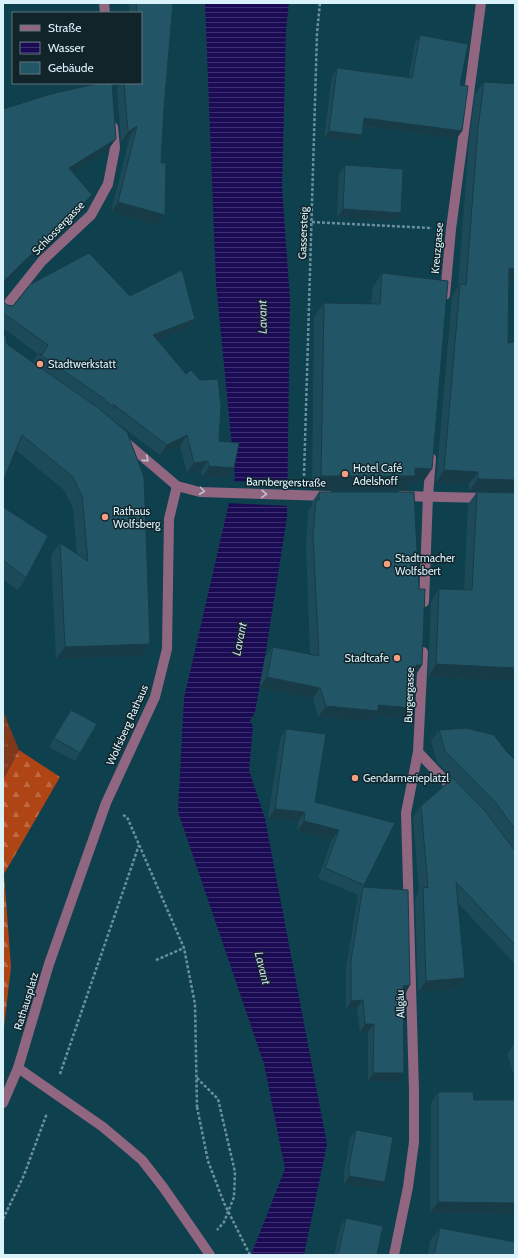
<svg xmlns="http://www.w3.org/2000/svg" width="518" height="1258" font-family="Cabin,sans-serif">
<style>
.grass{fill:url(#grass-tufts)}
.forest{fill:url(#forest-firs)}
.water{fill:url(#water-rules)}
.pier{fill:#0f404e}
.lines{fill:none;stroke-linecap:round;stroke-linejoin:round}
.path{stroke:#6b909c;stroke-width:2.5;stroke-dasharray:3 2;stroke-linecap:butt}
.minor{stroke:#916681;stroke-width:10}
.path-bridge{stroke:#6b909c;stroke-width:2.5;stroke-dasharray:3 2;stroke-linecap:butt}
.minor-bridge{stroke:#916681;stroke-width:10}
.wall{fill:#1d4a58}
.shaded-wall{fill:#183c47}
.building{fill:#225666;stroke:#183c47}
.oneway{stroke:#c0c1d0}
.poi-dot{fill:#f2a081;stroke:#11242a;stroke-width:1.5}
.labels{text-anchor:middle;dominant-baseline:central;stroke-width:3;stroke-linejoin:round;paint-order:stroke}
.street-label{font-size:11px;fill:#daf2fa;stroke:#11242a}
.poi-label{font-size:11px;fill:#daf2fa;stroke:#11242a;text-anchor:start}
.water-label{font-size:12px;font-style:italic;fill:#cfd2ec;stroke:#11242a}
</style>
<defs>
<pattern id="grass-tufts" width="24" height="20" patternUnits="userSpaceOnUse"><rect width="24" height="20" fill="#80381a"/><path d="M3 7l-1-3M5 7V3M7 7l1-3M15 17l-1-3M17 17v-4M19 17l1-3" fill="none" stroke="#91553c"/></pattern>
<pattern id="forest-firs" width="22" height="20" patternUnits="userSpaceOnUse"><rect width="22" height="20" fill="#af4414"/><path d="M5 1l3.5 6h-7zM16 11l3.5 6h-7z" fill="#bd6943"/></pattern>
<pattern id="water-rules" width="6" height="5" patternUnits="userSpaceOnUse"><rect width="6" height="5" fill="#1a0b54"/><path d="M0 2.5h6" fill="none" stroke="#3b2f6e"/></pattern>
</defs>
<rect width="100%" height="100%" fill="#0f404e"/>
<polygon class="grass" points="3,711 19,750 3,780"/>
<polygon class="forest" points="19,750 60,777 4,874 11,967 3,1035 3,780"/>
<polygon class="water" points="205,3 289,3 286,30 282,187 290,299 287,517 265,657 255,712 250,721 253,726 249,770 265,819 327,1144 304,1255 251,1255 285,1169 264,1064 178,812 184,698 235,477 216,283"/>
<polygon class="pier" points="232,481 289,483 289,506 227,503"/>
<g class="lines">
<g class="path">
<polyline points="312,222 432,228"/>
<polyline points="304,476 317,33 320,3"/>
<polyline points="123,815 127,817 184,948 195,1004 197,1107"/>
<polyline points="156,960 184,948"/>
<polyline points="60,1074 139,845"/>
<polyline points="197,1078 218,1099 235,1172 234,1197 224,1222 217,1230"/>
<polyline points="3,1219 24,1175 47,1113"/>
</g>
<g class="minor">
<polyline points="104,3 105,13"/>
<polyline points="445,295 451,229 481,3"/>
<polyline points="3,310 42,261 91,215 108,184 115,148 113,127"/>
<polyline points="123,440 177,486 200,492 329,496"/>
<polyline points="401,496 485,498"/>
<polyline points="424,602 428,496 431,458"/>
<polyline points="418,752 456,792"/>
<polyline points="18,1068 103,1127 142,1160 163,1187 179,1210"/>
<polyline points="3,1103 18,1068 49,964 106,803 155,697 167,649 169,519 177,486"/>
<polyline points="394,1255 408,1187 414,1142 414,1090 406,813 418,752 423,652"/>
</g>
<polyline class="path-bridge" points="197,1107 208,1161 224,1203 250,1255"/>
<polyline class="minor-bridge" points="179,1210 210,1255"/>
</g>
<g class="wall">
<polygon points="129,3 173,3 164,108 158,225 111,212 130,136 121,142 117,88 121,83 141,83 141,13 129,13"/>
<polygon points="420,35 460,85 462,131 456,139 363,126 362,135 357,142 324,138 332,76 337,68 409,77 415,43"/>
<polygon points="484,82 515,84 515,282 509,281 508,343 515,342 515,493 469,491 469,484 436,483 452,296 458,287 469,140 475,94"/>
<polygon points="345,165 401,213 395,221 337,217 339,174"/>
<polygon points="382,273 423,482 411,482 406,490 312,490 314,317 324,303 371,304 373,287"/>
<polygon points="130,296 195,319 187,329 158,340 219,441 234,468 226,478 202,477 201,471 187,473 180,446 160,455 109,417 142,656 56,659 51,555 60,543 77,554 73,508 64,490 16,450 6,342 8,345 32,362 38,354 3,328 3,299 4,302 7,305 13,306"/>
<polygon points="319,492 422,665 415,676 404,719 374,716 370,721 318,717 313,698 259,688 265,657 273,647 310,654 306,545 308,511 312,505 312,502"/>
<polygon points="477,492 515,493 515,681 428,677 431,601 439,589 464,590 468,504"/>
<polygon points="3,507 26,578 18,590 3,579"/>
<polygon points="71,710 80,753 75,761 49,747 66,718"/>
<polygon points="286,729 315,802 395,823 363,887 410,985 405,994 403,994 404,1073 398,1082 368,1081 368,1032 360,1032 357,1008 346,1009 346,968 358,895 318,878 332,840 297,831 298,822 268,819 280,739"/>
<polygon points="439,730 506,751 515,760 515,964 458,903 465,978 457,989 418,992 415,899 419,892 413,817 421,806 452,778 437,762 431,741"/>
<polygon points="515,1043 515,1210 512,1214 430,1213 431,1103 438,1092 474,1100 514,1100 514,1075 507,1054"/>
<polygon points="356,1130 380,1190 344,1184 344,1174 350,1138"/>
<polygon points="346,1218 377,1255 334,1255 341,1226"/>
<polygon points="440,1228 515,1255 428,1255 430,1241"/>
</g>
<g class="shaded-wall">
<polygon points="364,118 462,131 456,139 359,125"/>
<polygon points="137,126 130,136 121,142 128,132"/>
<polygon points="329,131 362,135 357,142 324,138"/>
<polygon points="116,139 108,150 61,179 69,168"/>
<polygon points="92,195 85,206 3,285 3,282"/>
<polygon points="118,202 165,215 158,225 111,212"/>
<polygon points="343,209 401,213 395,221 337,217"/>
<polygon points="509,268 515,269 515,282 501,281"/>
<polygon points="195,319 187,329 146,345 153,335"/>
<polygon points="187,435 180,446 160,455 167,445"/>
<polygon points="208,461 201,471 187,473 194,463"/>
<polygon points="209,466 234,468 226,478 202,477"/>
<polygon points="415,468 432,469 423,482 411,482 406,490 312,490 321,476"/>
<polygon points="444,470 478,472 469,484 436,483"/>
<polygon points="478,479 515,480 515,493 469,491"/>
<polygon points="150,644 142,656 56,659 65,647"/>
<polygon points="436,664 515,668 515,681 428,677"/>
<polygon points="416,665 422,665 415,676"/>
<polygon points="267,677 320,688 313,698 259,688"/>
<polygon points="378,705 412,708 404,719 374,716 370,721 318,717 326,706"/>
<polygon points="275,809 305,812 298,822 268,819"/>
<polygon points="304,821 339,830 332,840 297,831"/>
<polygon points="465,978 457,989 418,992 426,981"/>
<polygon points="410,985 405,994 397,994 403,986"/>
<polygon points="363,1000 357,1008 346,1009 351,1001"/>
<polygon points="365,1024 374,1024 368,1032 360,1032"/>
<polygon points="373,1073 404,1073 398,1082 368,1081"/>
<polygon points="349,1176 385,1182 380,1190 344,1184"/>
<polygon points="438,1202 515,1203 515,1210 512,1214 430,1213"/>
</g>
<g class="building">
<polygon points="136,3 173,3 164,108 161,163 166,163 165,215 118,202 137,126 128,132 124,83 141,83 141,13 137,13"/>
<polygon points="420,35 468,44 460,85 468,86 462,131 364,118 362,135 329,131 337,68 412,78"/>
<polygon points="484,82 515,84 515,269 509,268 508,343 515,342 515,480 478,479 478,472 444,470 460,284 466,285 478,128"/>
<polygon points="100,83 112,83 116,139 69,168 92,195 3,282 3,109 51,94"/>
<polygon points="345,165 403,169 401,213 343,209"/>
<polygon points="89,253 130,296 182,270 195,319 153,335 186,374 191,370 200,380 218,379 221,406 219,441 239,443 234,468 209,466 208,461 194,463 187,435 167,445 113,404 115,409 103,398 38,353 42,355 48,345 3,313 3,299 4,299 4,302 7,305 13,306 31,284"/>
<polygon points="382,273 448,281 432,469 415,468 415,476 321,476 324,303 380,304"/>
<polygon points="3,335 6,336 6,342 8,345 97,407 127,432 144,477 150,644 65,647 60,543 88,561 82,496 73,477 22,435 3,481"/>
<polygon points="319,492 414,492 419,589 425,589 422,665 416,665 412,708 378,705 378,711 326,706 320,688 267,677 273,647 319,656 313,535 316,500 319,500"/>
<polygon points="477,492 515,493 515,668 436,664 439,589 472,590"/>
<polygon points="3,507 48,536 26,578 3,560"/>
<polygon points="71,710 97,724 80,753 54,738"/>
<polygon points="466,728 494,735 506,751 515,760 515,829 496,803 445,751 439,730"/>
<polygon points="286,729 326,734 315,802 395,823 364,885 325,868 339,830 304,821 305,812 275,809"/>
<polygon points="453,778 486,812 515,851 515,945 456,882 465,978 426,981 423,887 428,888 421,806"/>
<polygon points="363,887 408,890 410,985 403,986 404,1073 373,1073 374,1024 365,1024 363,1000 351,1001 351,960"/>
<polygon points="438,1092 473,1092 474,1100 515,1100 515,1203 438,1202"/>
<polygon points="356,1130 393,1137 385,1182 349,1176 349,1166"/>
<polygon points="346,1218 383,1226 377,1255 338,1255"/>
<polygon points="440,1228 515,1242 515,1255 434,1255"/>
</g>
<defs><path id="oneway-chevron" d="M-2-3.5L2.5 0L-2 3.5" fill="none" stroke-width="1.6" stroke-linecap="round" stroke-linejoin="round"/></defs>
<g class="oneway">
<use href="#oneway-chevron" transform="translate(146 459) rotate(40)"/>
<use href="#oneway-chevron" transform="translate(202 491) rotate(7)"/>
<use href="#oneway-chevron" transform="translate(264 494) rotate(2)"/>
</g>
<g class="poi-dot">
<circle cx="40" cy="364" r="4"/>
<circle cx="345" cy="474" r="4"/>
<circle cx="105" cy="517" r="4"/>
<circle cx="387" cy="564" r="4"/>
<circle cx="397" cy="658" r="4"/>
<circle cx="355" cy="778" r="4"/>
</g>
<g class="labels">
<g class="street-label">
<text transform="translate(58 228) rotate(-46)">Schlossergasse</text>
<text transform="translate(303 233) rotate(-88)">Gassersteig</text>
<text transform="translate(437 248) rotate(-85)">Kreuzgasse</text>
<text transform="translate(286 482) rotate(1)">Bambergerstraße</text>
<text transform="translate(409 695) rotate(-88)">Burgergasse</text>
<text transform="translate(127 725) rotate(-66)">Wolfsberg Rathaus</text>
<text transform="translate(26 1001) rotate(-73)">Rathausplatz</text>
<text transform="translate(400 1004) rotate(-92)">Allgäu</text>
</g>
<g class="poi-label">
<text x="48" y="364">Stadtwerkstatt</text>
<text x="353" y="468">Hotel Café<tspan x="353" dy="13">Adelshoff</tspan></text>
<text x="113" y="511">Rathaus<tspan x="113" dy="13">Wolfsberg</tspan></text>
<text x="395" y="558">Stadtmacher<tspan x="395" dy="13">Wolfsbert</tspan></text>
<text x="389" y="658" text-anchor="end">Stadtcafe</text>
<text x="363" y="778">Gendarmerieplatzl</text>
</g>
<g class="water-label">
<text transform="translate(262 317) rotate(-91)">Lavant</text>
<text transform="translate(239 639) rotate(-79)">Lavant</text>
<text transform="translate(263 968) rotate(76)">Lavant</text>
</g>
</g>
<rect width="518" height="1258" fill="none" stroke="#daf2fa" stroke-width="8"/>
<rect x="12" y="12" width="130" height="72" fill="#11242a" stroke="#61767d"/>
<rect x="20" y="25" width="20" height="6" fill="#916681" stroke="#61767d"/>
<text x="48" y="32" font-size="12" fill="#daf2fa">Straße</text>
<rect x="20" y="42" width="20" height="12" fill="url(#water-rules)" stroke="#61767d"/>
<text x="48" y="52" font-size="12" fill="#daf2fa">Wasser</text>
<rect x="20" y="62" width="20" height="12" fill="#225666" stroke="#61767d"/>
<text x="48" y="72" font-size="12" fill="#daf2fa">Gebäude</text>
</svg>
